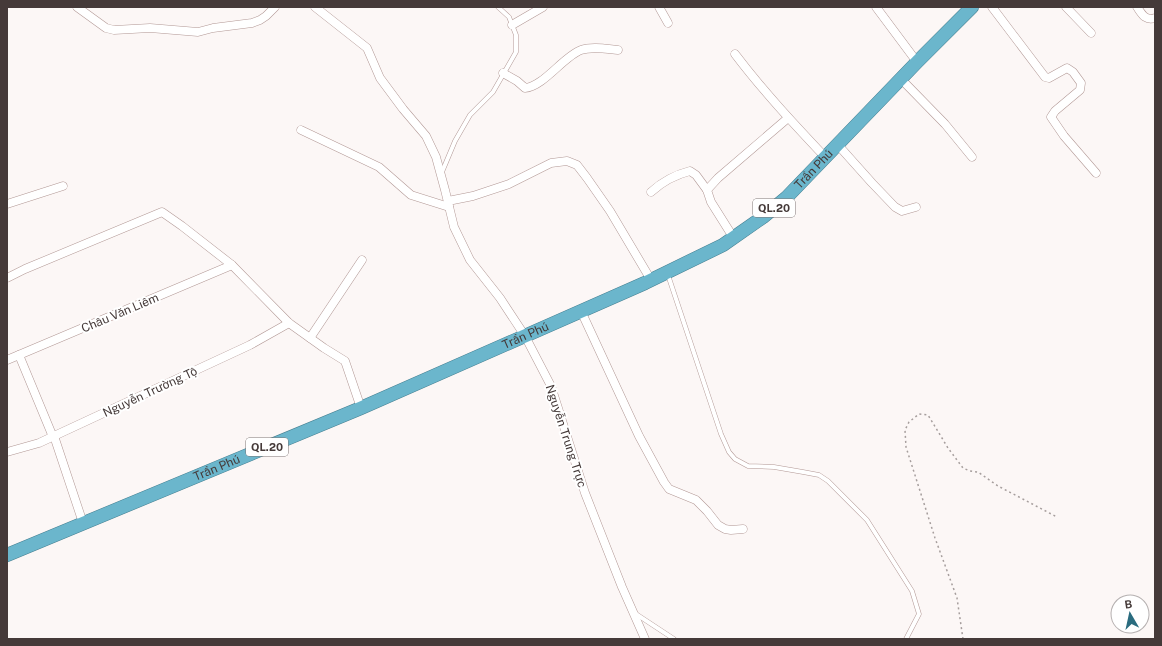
<svg xmlns="http://www.w3.org/2000/svg" width="1162" height="646" font-family="'Public Sans',sans-serif">
<style>
.lines{fill:none;stroke-linecap:round;stroke-linejoin:round}
.service-casing{stroke:#b29895;stroke-width:5}
.minor-casing{stroke:#b29895;stroke-width:9}
.trunk-casing{stroke:#467f90;stroke-width:14}
.path{stroke:#a69e9d;stroke-width:1.5;stroke-dasharray:2 3;stroke-linecap:butt}
.service{stroke:#fff;stroke-width:4}
.minor{stroke:#fff;stroke-width:8}
.trunk{stroke:#6bb6cc;stroke-width:13}
.labels{text-anchor:middle;dominant-baseline:central;stroke-width:4;stroke-linejoin:round;paint-order:stroke}
.shield{fill:#fff;stroke:#7d7574;stroke-width:1}
.shield-label{font-size:11px;font-weight:bold;fill:#453a39}
.street-label{font-size:12px;fill:#453a39;stroke:#fff}
</style>
<rect width="100%" height="100%" fill="#fcf7f6"/>
<g class="lines">
<defs>
<g id="service">
<polyline points="442,172 455,141 470,115 493,92 516,52 516,35 509,17 498,7"/>
<polyline points="668,275 721,434 729,452 735,459 748,466 774,467 803,472 819,475 828,481 867,520 912,591 919,614 906,639"/>
<polyline points="636,614 674,639"/>
</g>
<g id="minor">
<polyline points="77,7 106,28 114,30 150,28 198,32 213,28 252,23 260,20 266,16 275,7"/>
<polyline points="315,7 367,48 380,78 403,109 426,136 436,157 445,190 454,227 470,260 500,298 525,336 551,386 585,493 622,587 645,639"/>
<polyline points="659,7 668,23"/>
<polyline points="876,7 917,62"/>
<polyline points="992,7 1045,77 1049,78 1067,68 1073,72 1081,83 1080,90 1055,111 1051,117 1064,136 1096,173"/>
<polyline points="1066,7 1091,33"/>
<path d="M 1137,7 C 1142,14 1145,21 1155,18"/>
<polyline points="512,25 543,7"/>
<path d="M 735,54 C 763,91 794,124 825,157"/>
<path d="M 503,73 L 517,81 L 525,88 C 543,87 564,56 581,50 C 592,46 607,49 618,50"/>
<polyline points="901,79 945,124 972,157"/>
<polyline points="301,130 379,167 411,195 449,207"/>
<polyline points="838,145 872,183 895,207 902,211 916,207"/>
<path d="M 651,192 C 663,181 674,175 690,171 L 696,175 L 707,190"/>
<polyline points="448,201 473,196 509,184 551,163 567,161 577,165 587,178 610,211 651,280"/>
<polyline points="7,204 63,186"/>
<polyline points="733,237 711,202 707,190 718,178 788,118"/>
<polyline points="7,278 25,269 162,212 182,226 232,265 289,323 324,348 345,361 361,408"/>
<polyline points="581,311 639,436 664,482 669,489 696,500 707,511 718,525 725,529 731,530 743,529"/>
<polyline points="310,338 362,260"/>
<polyline points="19,355 53,437"/>
<polyline points="7,360 232,265"/>
<polyline points="54,436 83,523"/>
<polyline points="7,452 39,443 250,345 289,323"/>
</g>
<g id="trunk">
<path id="s1" d="M 7,555 L 361,408 L 645,283 L 723,245 L 763,217 L 786,198 L 917,62 L 972,7"/>
</g>
</defs>
<use href="#service" class="service-casing"/>
<use href="#minor" class="minor-casing"/>
<use href="#trunk" class="trunk-casing"/>
<polyline class="path" points="963,639 957,598 935,538 906,447 905,430 909,422 919,414 928,415 948,448 963,468 970,471 978,472 998,486 1057,517"/>
<use href="#service" class="service"/>
<use href="#minor" class="minor"/>
<use href="#trunk" class="trunk"/>
</g>
<g class="labels">
<g class="shield">
<rect x="753" y="199" width="42" height="18" rx="3"/>
<rect x="246" y="438" width="42" height="18" rx="3"/>
</g>
<g class="shield-label">
<text x="774" y="208">QL.20</text>
<text x="267" y="447">QL.20</text>
</g>
<g class="street-label">
<text stroke="none"><textPath href="#s1" startOffset="899">Trần Phú</textPath></text>
<text transform="translate(120 313) rotate(-23)">Châu Văn Liêm</text>
<text stroke="none"><textPath href="#s1" startOffset="563">Trần Phú</textPath></text>
<text transform="translate(150 392) rotate(-25)">Nguyễn Trường Tộ</text>
<text transform="translate(566 436) rotate(72)">Nguyễn Trung Trực</text>
<text stroke="none"><textPath href="#s1" startOffset="227">Trần Phú</textPath></text>
</g>
</g>
<rect width="1162" height="646" fill="none" stroke="#453a39" stroke-width="16"/>
<g transform="translate(1130 614) rotate(351)"><circle r="19" fill="#ffffff" stroke="#b5b0b0"/>
<path d="M0-3L7 15L0 10L-7 15Z" fill="#2a6c7f"/>
<text y="-6" font-size="11" font-weight="bold" text-anchor="middle" fill="#453a39">B</text>
</g>
</svg>
